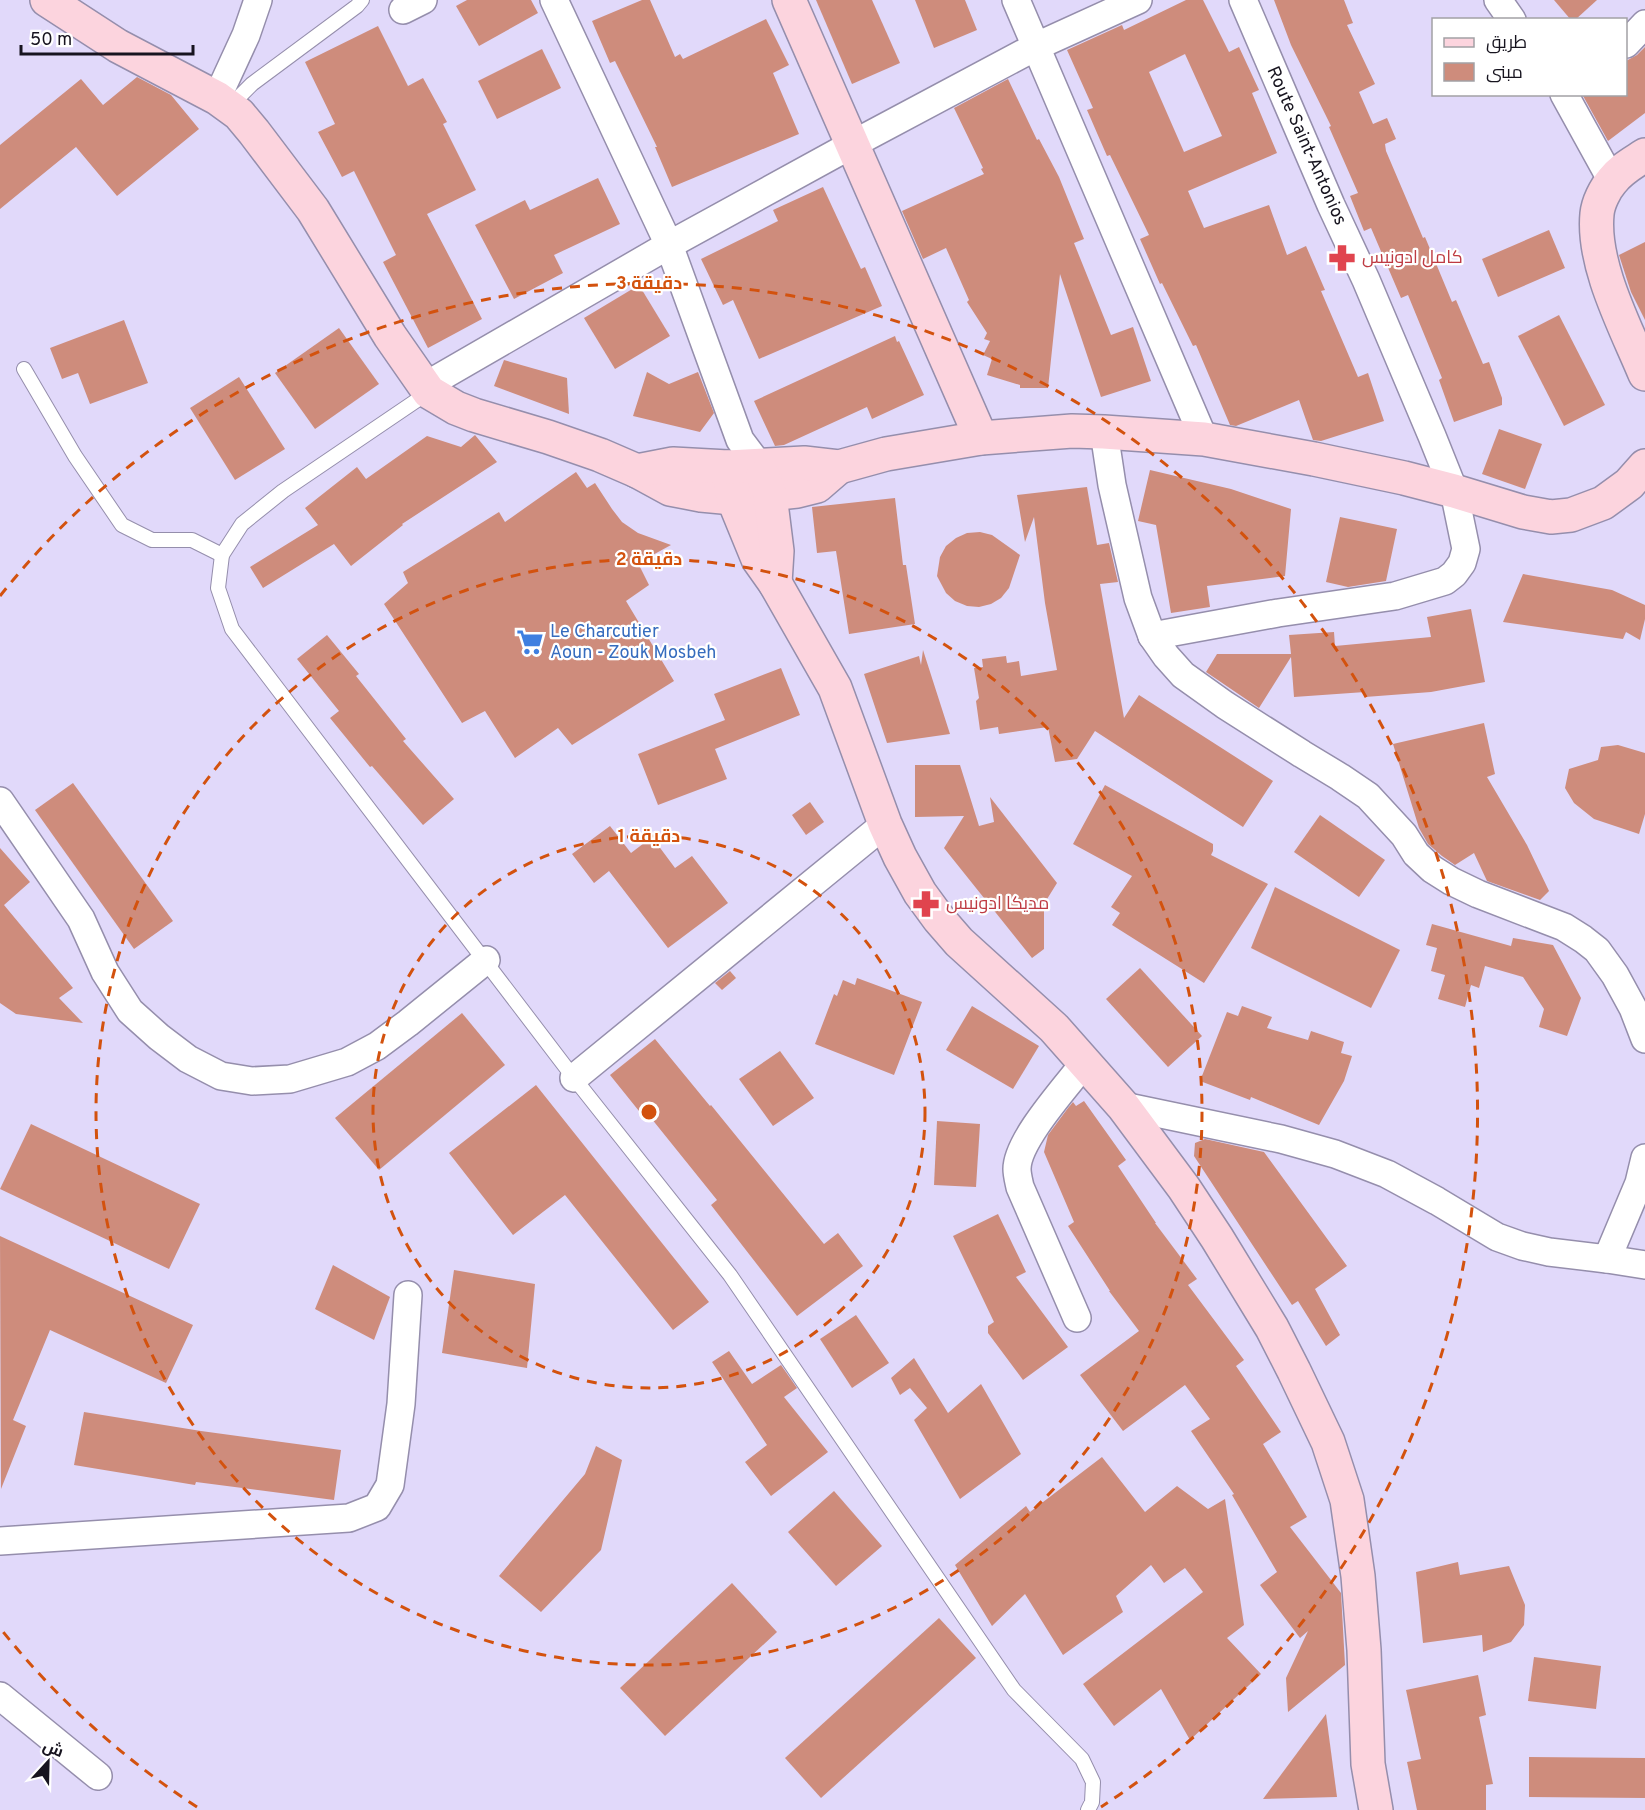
<svg xmlns="http://www.w3.org/2000/svg" width="1645" height="1810" font-family="Overpass,Cairo,sans-serif">
<style>
.building{fill:#ce8c7c;fill-rule:evenodd}
.lines{fill:none;stroke-linecap:round;stroke-linejoin:round}
.service-casing{stroke:#958eac;stroke-width:16}
.minor-casing{stroke:#958eac;stroke-width:30}
.secondary-casing{stroke:#958eac;stroke-width:36}
.service{stroke:#fff;stroke-width:14}
.minor{stroke:#fff;stroke-width:27}
.secondary{stroke:#fcd4de;stroke-width:33}
.ring{fill:none;stroke:#d3520e;stroke-width:3;stroke-dasharray:10 8}
.labels{text-anchor:middle;dominant-baseline:central;stroke-width:4.5;stroke-linejoin:round;paint-order:stroke}
.street-label{font-size:18px;fill:#17141f;stroke:#fff}
.health-label{font-size:18px;fill:#be3a42;stroke:#fff;text-anchor:start}
.shop-label{font-size:18px;fill:#366cbe;stroke:#fff;text-anchor:start}
.centre{fill:#d3520e;stroke:#fff;stroke-width:3}
.ring-label{font-size:18px;text-anchor:middle;font-weight:bold;fill:#d3520e;stroke:#fff;stroke-width:4.5;stroke-linejoin:round;paint-order:stroke}
</style>
<rect width="100%" height="100%" fill="#e1d9fa"/>
<g class="building">
<polygon points="467,0 531,0 538,13 479,46 456,6"/>
<polygon points="642,0 650,0 675,57 680,54 683,59 766,19 789,65 773,73 799,134 672,187 655,147 657,147 615,61 610,63 592,21"/>
<polygon points="816,0 872,0 900,63 852,84"/>
<polygon points="915,0 965,0 977,30 934,48"/>
<path d="M 1186,0 L 1203,0 L 1229,52 L 1239,47 L 1259,90 L 1252,93 L 1277,153 L 1188,191 L 1204,228 L 1269,205 L 1287,255 L 1306,246 L 1325,290 L 1321,291 L 1358,377 L 1368,373 L 1384,421 L 1321,441 L 1313,440 L 1299,400 L 1236,426 L 1230,425 L 1196,345 L 1193,346 L 1162,283 L 1160,284 L 1140,239 L 1149,235 L 1110,155 L 1107,156 L 1087,110 L 1093,108 L 1067,50 L 1122,25 L 1124,30 ZM 1185,54 L 1222,136 L 1184,152 L 1149,72 Z"/>
<polygon points="1274,0 1344,0 1353,23 1347,25 1375,84 1359,92 1373,124 1387,118 1396,139 1385,144 1386,151 1423,238 1425,237 1452,302 1456,300 1483,364 1489,362 1502,398 1502,405 1454,422 1439,380 1442,378 1408,295 1401,298 1371,228 1364,231 1350,196 1358,193 1329,127 1331,126 1291,45"/>
<polygon points="1554,0 1597,0 1575,20 1571,20"/>
<polygon points="378,26 408,86 423,78 447,122 443,124 476,190 427,214 482,319 428,348 383,262 396,255 354,171 342,177 318,132 335,124 305,62"/>
<polygon points="1645,47 1645,113 1608,141 1582,94 1626,94 1626,61 1637,55"/>
<polygon points="542,49 561,88 497,119 478,81"/>
<polygon points="137,77 171,95 199,129 117,196 76,147 0,209 0,145 81,79 103,105"/>
<polygon points="1008,79 1037,140 1039,139 1059,177 1084,239 1074,243 1111,335 1133,327 1151,381 1101,397 1060,274 1048,388 1020,388 1020,385 987,375 992,359 983,355 990,341 984,339 987,333 967,302 969,300 946,248 923,259 902,211 984,174 981,169 983,168 954,108"/>
<polygon points="598,178 620,224 554,255 563,273 514,299 475,225 525,200 530,210"/>
<polygon points="823,187 861,269 865,267 882,306 759,359 733,300 723,305 701,259 778,221 773,210"/>
<polygon points="1549,230 1565,268 1498,297 1482,259"/>
<polygon points="1645,242 1645,320 1631,292 1619,255"/>
<polygon points="639,285 670,336 615,369 584,318"/>
<polygon points="1559,315 1605,405 1564,426 1518,336"/>
<polygon points="124,320 148,383 90,404 78,373 62,379 50,348"/>
<polygon points="339,328 379,384 315,429 275,373"/>
<polygon points="895,336 897,342 899,341 924,395 872,419 867,407 784,445 775,446 754,401"/>
<polygon points="504,360 567,378 569,414 494,386"/>
<polygon points="647,372 669,384 698,372 714,413 700,432 633,416"/>
<polygon points="239,377 285,449 235,480 190,408"/>
<polygon points="1499,429 1542,444 1525,489 1482,474"/>
<polygon points="475,435 497,462 402,524 403,525 351,566 334,544 263,588 250,567 318,525 305,508 357,467 366,479 427,436 461,447"/>
<polygon points="1150,470 1231,489 1291,509 1285,576 1207,586 1210,607 1171,613 1156,525 1138,521"/>
<polygon points="576,472 587,488 595,483 612,509 622,522 638,533 671,545 638,563 649,585 626,601 674,681 572,745 558,728 515,758 485,711 462,723 384,604 408,583 403,572 499,512 505,522"/>
<polygon points="1087,487 1097,545 1109,543 1118,582 1100,584 1124,718 1139,695 1273,781 1243,827 1095,731 1077,759 1055,762 1048,727 999,734 998,727 980,730 976,701 979,698 974,668 983,667 982,659 1006,656 1007,663 1019,661 1021,676 1057,670 1045,603 1034,517 1025,542 1017,495"/>
<polygon points="895,498 903,565 906,565 915,624 849,634 836,551 817,553 812,507"/>
<polygon points="1340,517 1397,529 1386,581 1348,587 1326,582"/>
<polygon points="980,532 992,535 1020,555 1009,588 1001,598 991,604 979,607 967,606 955,601 946,593 937,576 940,557 946,546 956,538 967,533"/>
<polygon points="1523,574 1612,590 1645,605 1645,619 1640,640 1626,632 1623,639 1503,622"/>
<polygon points="1471,609 1485,682 1431,692 1365,697 1365,692 1294,697 1291,657 1259,708 1206,672 1217,654 1291,654 1289,635 1334,632 1335,646 1431,637 1427,617"/>
<polygon points="327,635 359,674 356,676 406,739 403,741 454,799 423,825 372,766 370,767 330,718 339,711 297,659"/>
<polygon points="923,650 950,734 887,743 864,674 919,656 921,665"/>
<polygon points="781,668 800,715 715,749 727,779 658,805 638,754 725,720 714,694"/>
<polygon points="1484,723 1495,774 1487,777 1527,845 1549,891 1540,900 1487,881 1474,853 1455,865 1442,856 1428,844 1419,828 1393,744"/>
<polygon points="1618,745 1645,753 1645,814 1639,834 1594,819 1574,803 1565,788 1569,769 1598,760 1601,747"/>
<polygon points="915,765 960,765 979,826 994,822 990,797 1057,883 1044,904 1044,949 1032,958 944,848 964,816 915,817"/>
<polygon points="73,783 173,921 134,949 35,810"/>
<polygon points="1105,785 1213,844 1213,851 1211,855 1268,884 1204,983 1112,925 1120,913 1111,907 1132,876 1073,844"/>
<polygon points="810,802 824,822 806,835 792,815"/>
<polygon points="1320,815 1385,860 1359,897 1294,852"/>
<polygon points="610,826 631,853 652,837 675,868 692,856 728,903 668,948 609,871 594,883 572,854"/>
<polygon points="0,848 30,882 4,905 73,988 59,998 83,1023 16,1014 0,1003"/>
<polygon points="1275,887 1400,950 1371,1008 1251,948"/>
<polygon points="1432,924 1511,946 1513,938 1553,945 1581,998 1567,1036 1539,1027 1544,1009 1523,977 1485,966 1479,988 1471,985 1465,1007 1438,999 1445,975 1431,971 1437,948 1426,945"/>
<polygon points="1140,968 1202,1036 1168,1067 1106,999"/>
<polygon points="730,971 736,978 722,990 715,983"/>
<polygon points="857,978 922,1002 894,1075 815,1044 834,994 837,996 843,980 855,985"/>
<polygon points="972,1006 1039,1046 1013,1089 946,1050"/>
<polygon points="1242,1006 1272,1017 1267,1028 1308,1040 1311,1031 1344,1042 1341,1053 1352,1056 1344,1081 1319,1125 1251,1097 1250,1100 1200,1081 1227,1012 1238,1016"/>
<polygon points="462,1013 505,1065 379,1170 335,1118"/>
<polygon points="655,1039 710,1106 711,1105 824,1244 838,1233 863,1266 797,1316 711,1205 717,1200 651,1118 647,1121 610,1075"/>
<polygon points="780,1051 814,1098 773,1126 739,1079"/>
<polygon points="536,1085 709,1302 673,1330 565,1195 513,1235 449,1153"/>
<polygon points="1084,1101 1126,1160 1118,1166 1156,1223 1155,1223 1197,1279 1188,1285 1244,1360 1236,1366 1281,1432 1263,1444 1307,1517 1290,1527 1341,1593 1345,1665 1288,1712 1286,1678 1308,1631 1300,1638 1260,1585 1277,1572 1232,1495 1234,1494 1191,1431 1210,1419 1185,1385 1123,1431 1080,1375 1139,1331 1109,1291 1110,1291 1068,1226 1074,1222 1044,1152 1048,1135 1068,1108 1073,1102 1076,1106"/>
<polygon points="937,1121 980,1124 976,1187 934,1185"/>
<polygon points="31,1124 200,1204 169,1269 0,1189"/>
<polygon points="1205,1139 1264,1152 1347,1266 1315,1289 1340,1335 1326,1346 1298,1301 1292,1305 1194,1156 1195,1143"/>
<polygon points="998,1214 1026,1272 1016,1277 1068,1347 1023,1380 988,1333 988,1326 994,1322 953,1236"/>
<polygon points="0,1236 193,1325 166,1383 50,1330 13,1420 26,1426 1,1489"/>
<polygon points="333,1265 390,1297 374,1340 315,1309"/>
<polygon points="454,1270 535,1284 527,1368 442,1353"/>
<polygon points="856,1315 889,1363 852,1388 820,1339"/>
<polygon points="729,1351 752,1384 781,1365 797,1388 784,1397 828,1452 771,1496 745,1462 767,1445 712,1362"/>
<polygon points="914,1358 948,1413 981,1384 1021,1454 960,1499 914,1420 927,1408 910,1388 900,1395 891,1378"/>
<polygon points="84,1412 201,1431 341,1450 334,1500 196,1482 195,1485 74,1465"/>
<polygon points="596,1446 622,1460 601,1550 541,1612 499,1576 585,1474"/>
<polygon points="1102,1457 1145,1512 1177,1486 1208,1509 1225,1499 1244,1625 1227,1638 1261,1674 1190,1740 1161,1689 1114,1726 1083,1684 1203,1592 1185,1568 1164,1583 1151,1565 1116,1596 1123,1612 1063,1655 1025,1594 992,1626 955,1565 1026,1506 1030,1512"/>
<polygon points="834,1491 882,1546 836,1586 788,1532"/>
<polygon points="1458,1562 1460,1575 1509,1566 1525,1605 1524,1625 1511,1642 1483,1652 1482,1635 1423,1643 1416,1572"/>
<polygon points="732,1583 777,1632 665,1736 620,1688"/>
<polygon points="939,1618 976,1658 821,1798 785,1758"/>
<polygon points="1534,1657 1601,1666 1596,1709 1528,1701"/>
<polygon points="1478,1675 1486,1715 1479,1717 1493,1784 1486,1785 1486,1810 1417,1810 1407,1762 1421,1759 1406,1690"/>
<polygon points="1326,1714 1337,1797 1263,1799"/>
<polygon points="1529,1757 1645,1758 1645,1798 1529,1797"/>
</g>
<g class="lines">
<defs>
<g id="service">
<polyline points="231,108 240,96 252,84 357,6 362,0"/>
<polyline points="24,369 75,456 122,525 152,540 192,540 222,555"/>
<polyline points="429,392 283,491 242,524 222,555 218,588 232,629 574,1078 730,1275 1014,1690 1082,1759 1093,1782 1092,1802 1088,1810"/>
</g>
<g id="minor">
<polyline points="554,0 669,245 740,440 758,464"/>
<polyline points="1016,0 1204,439"/>
<polyline points="1498,0 1512,20"/>
<polyline points="403,10 423,0"/>
<polyline points="1626,44 1645,24"/>
<polyline points="1564,94 1612,181"/>
<polyline points="217,98 246,35 258,0"/>
<polyline points="425,386 669,245 853,144 1037,46 1138,0"/>
<polyline points="1104,432 1112,485 1138,598 1152,636 1166,656 1183,675 1225,705 1302,754 1340,777 1368,796 1404,835 1416,854 1432,869 1451,881 1478,894 1564,927 1583,939 1597,950 1615,975 1633,1008 1645,1039"/>
<polyline points="1152,636 1278,613 1395,596 1445,581 1454,574 1462,563 1466,549 1454,491 1432,436 1366,280 1331,205 1243,0"/>
<polyline points="0,801 81,919 105,972 130,1011 159,1037 188,1059 221,1076 252,1081 290,1079 347,1062 377,1046 408,1023 486,960"/>
<polyline points="574,1078 885,824"/>
<polyline points="1123,1106 1281,1139 1335,1154 1387,1174 1437,1201 1497,1237 1522,1246 1549,1252 1607,1259 1639,1183 1645,1158"/>
<polyline points="1607,1259 1645,1265"/>
<path d="M 1077,1318 L 1020,1187 C 1019,1182 1017,1175 1017,1169 C 1017,1140 1067,1086 1085,1062"/>
<polyline points="0,1541 349,1518 377,1507 390,1485 401,1404 408,1295"/>
<polyline points="0,1696 98,1776"/>
</g>
<g id="secondary">
<polyline points="47,0 118,46 217,98 239,114 254,132 313,210 390,336 429,392 456,408 474,415 548,437 600,455 637,471 670,489 701,495 733,498 797,491 817,486 839,467"/>
<polyline points="789,0 981,438"/>
<path d="M 1645,155 C 1633,163 1621,169 1612,181 C 1605,189 1598,203 1597,214 C 1592,265 1626,328 1645,374"/>
<polyline points="728,467 733,498 758,559 775,583 835,688 885,824 900,857 920,893 939,919 959,942 1054,1028 1123,1106 1184,1188 1217,1238 1272,1328 1294,1371 1328,1442 1347,1500 1358,1576 1364,1650 1368,1764 1376,1810"/>
<polyline points="637,471 673,464 728,467 804,463 839,467 886,454 981,438 1072,431 1104,432 1204,439 1314,459 1404,478 1454,491 1523,512 1551,517 1571,515 1603,503 1629,484 1645,466"/>
<polyline points="763,476 770,495 777,551 775,583"/>
</g>
</defs>
<use href="#service" class="service-casing"/>
<use href="#minor" class="minor-casing"/>
<use href="#secondary" class="secondary-casing"/>
<use href="#service" class="service"/>
<use href="#minor" class="minor"/>
<use href="#secondary" class="secondary"/>
</g>
<g class="ring">
<circle cx="649" cy="1112" r="276"/>
<circle cx="649" cy="1112" r="553"/>
<path d="M197 1807A829 829 0 0 1 0 1628M0 596A829 829 0 1 1 1101 1807"/>
</g>
<defs>
<symbol id="pharmacy-bare" viewBox="-9 -9 18 18"><path d="M-2-6h4v4h4v4h-4v4h-4v-4h-4v-4h4Z" fill="#e0444e" stroke="#fff" stroke-width="2.5" paint-order="stroke"/></symbol>
<symbol id="supermarket-bare" viewBox="-9 -9 18 18"><path d="M-6-5.5h2.5l.6 2H6L4.5 2H-2.5L-4.4-4H-6ZM-1.5 3.2a1.3 1.3 0 1 0 .1 0ZM3 3.2a1.3 1.3 0 1 0 .1 0Z" fill="#3f7fe0" stroke="#fff" stroke-width="2.5" paint-order="stroke"/></symbol>
</defs>
<g fill-rule="evenodd">
<use href="#pharmacy-bare" x="1323" y="239" width="38" height="38"/>
<use href="#supermarket-bare" x="511" y="623" width="38" height="38"/>
<use href="#pharmacy-bare" x="907" y="885" width="38" height="38"/>
</g>
<g class="labels">
<g class="street-label">
<text transform="translate(1306 146) rotate(66)">Route Saint-Antonios</text>
</g>
<g class="health-label">
<text x="1362" y="258">كامل ادونيس</text>
<text x="946" y="904">مديكا ادونيس</text>
</g>
<g class="shop-label">
<text x="550" y="632">Le Charcutier<tspan x="550" dy="21">Aoun - Zouk Mosbeh</tspan></text>
</g>
</g>
<circle cx="649" cy="1112" r="9" class="centre"/>
<g class="ring-label">
<text x="649" y="289">3 دقيقة</text>
<text x="649" y="565">2 دقيقة</text>
<text x="649" y="842">1 دقيقة</text>
</g>
<rect x="1432" y="18" width="195" height="78" fill="#ffffff" stroke="#a2a1a5" stroke-width="1.5"/>
<rect x="1444" y="38" width="30" height="9" fill="#fcd4de" stroke="#a2a1a5" stroke-width="1.5"/>
<text x="1486" y="48" font-size="18" fill="#17141f">طريق</text>
<rect x="1444" y="63" width="30" height="18" fill="#ce8c7c" stroke="#a2a1a5" stroke-width="1.5"/>
<text x="1486" y="78" font-size="18" fill="#17141f">مبنى</text>
<g transform="translate(48 1762) rotate(22)" stroke="#ffffff" stroke-width="4.5" paint-order="stroke">
<path d="M0-4.5L10 22L0 15L-10 22Z" fill="#17141f"/>
<text y="-9" font-size="16" font-weight="bold" text-anchor="middle" fill="#17141f">ش</text>
</g>
<path d="M21 45v9h172v-9" fill="none" stroke="#17141f" stroke-width="3"/>
<text x="30" y="45" font-size="18" fill="#17141f" stroke="#ffffff" stroke-width="4.5" paint-order="stroke">50 m</text>
</svg>
